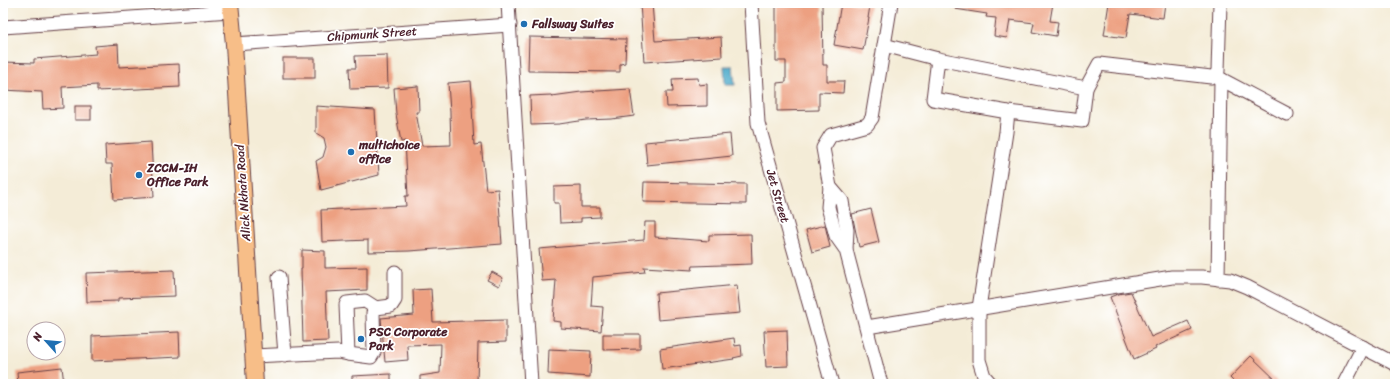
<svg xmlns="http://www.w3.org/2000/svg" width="1398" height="387" font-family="Sriracha,sans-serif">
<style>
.water{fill:#4aa9c9;stroke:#4a647a}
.building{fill:#eda081}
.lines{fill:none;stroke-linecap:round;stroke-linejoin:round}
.minor-casing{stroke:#643e45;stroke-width:15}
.major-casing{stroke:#643e45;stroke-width:18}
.minor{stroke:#fff;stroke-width:13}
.major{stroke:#f7be88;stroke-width:16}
.poi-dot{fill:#1f6fb2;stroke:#fff;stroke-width:1.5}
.labels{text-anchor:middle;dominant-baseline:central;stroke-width:3.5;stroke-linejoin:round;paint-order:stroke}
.poi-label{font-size:12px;font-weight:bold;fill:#4a1f2b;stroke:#fff;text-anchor:start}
.street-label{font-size:12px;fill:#4a1f2b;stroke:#fff}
</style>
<rect width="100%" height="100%" fill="#fff"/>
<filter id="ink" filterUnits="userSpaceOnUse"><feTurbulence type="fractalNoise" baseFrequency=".025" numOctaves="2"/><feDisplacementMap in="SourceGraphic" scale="8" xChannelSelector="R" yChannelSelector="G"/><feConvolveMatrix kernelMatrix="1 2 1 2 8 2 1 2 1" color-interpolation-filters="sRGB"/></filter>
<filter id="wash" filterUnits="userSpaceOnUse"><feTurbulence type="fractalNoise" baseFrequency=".012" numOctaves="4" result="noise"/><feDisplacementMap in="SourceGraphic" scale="16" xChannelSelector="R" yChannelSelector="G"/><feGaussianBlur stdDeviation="0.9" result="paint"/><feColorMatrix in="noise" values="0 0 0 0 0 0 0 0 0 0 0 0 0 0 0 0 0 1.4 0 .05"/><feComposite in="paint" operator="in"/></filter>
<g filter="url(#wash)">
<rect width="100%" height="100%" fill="#f4ecd7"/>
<polygon class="water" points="724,66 733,66 735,85 725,85"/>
<g id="blocks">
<g class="building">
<polygon points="640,3 652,3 655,41 721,37 722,57 644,62"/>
<polygon points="841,3 851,3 870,6 868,18 869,18 863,50 834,45"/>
<polygon points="955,3 1053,3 1050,21 1058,22 1056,36 1032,32 1034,23 1010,20 1007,38 994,36 996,18 986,17 987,14 955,9"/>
<polygon points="1109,3 1165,3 1163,18 1130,14 1126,38 1104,35"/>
<polygon points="822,4 823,65 827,65 827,81 844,81 843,93 819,92 819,110 777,111 777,83 786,82 786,61 776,61 776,5"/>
<polygon points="529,37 626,39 625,63 620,64 620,72 528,71"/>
<polygon points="118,44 119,67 179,64 180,87 97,91 97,85 62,87 63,108 43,109 42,92 3,90 3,62 34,63 34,59 96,54 95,46"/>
<polygon points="387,55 388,88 350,89 349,68 356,68 355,56"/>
<rect x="283" y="58" width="32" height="20"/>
<polygon points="698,78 699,85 707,84 707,106 667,107 666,92 673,92 672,79"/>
<polygon points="471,81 473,107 472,107 474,145 481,144 486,190 498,189 502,244 409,251 368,252 368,240 322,242 321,210 406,206 405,196 408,196 405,141 401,142 396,114 394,88 418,86 419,112 416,112 422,146 451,145 450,112 448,83"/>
<polygon points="630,89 634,116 612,119 586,120 559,124 531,125 530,96 551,95 552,96 581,92"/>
<rect x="75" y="106" width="16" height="14"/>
<polygon points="316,106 375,110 379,175 321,190 316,161 323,157 326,147 324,138 316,133"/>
<polygon points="730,134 732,156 647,165 645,142"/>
<polygon points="151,142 154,197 114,200 112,164 106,164 105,145"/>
<polygon points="644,182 746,184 746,204 643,202"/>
<polygon points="581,186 581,207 600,207 600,217 581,218 581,222 560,223 559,203 554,203 554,187"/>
<polygon points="871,209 879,242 859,247 852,214"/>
<polygon points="645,222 655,222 655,237 709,241 709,235 751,234 752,264 693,266 692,270 644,267 645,272 593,277 591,306 603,307 601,331 561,328 561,322 553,321 556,280 542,281 539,249 644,240"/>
<polygon points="825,225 830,247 812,252 806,230"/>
<polygon points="302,250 325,251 325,268 367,267 367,290 326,292 328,341 303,342 301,269 302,269"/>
<polygon points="174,270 175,296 118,298 118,301 87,302 86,273"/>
<polygon points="492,272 503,278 499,286 487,280"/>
<polygon points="737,285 740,313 658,320 656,293"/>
<polygon points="431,289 433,322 506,320 506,342 478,343 477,383 420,381 420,376 440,373 441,344 407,345 408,360 385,362 381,318 414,315 413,290"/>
<polygon points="1131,292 1151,337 1188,321 1192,330 1155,347 1156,349 1134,359 1110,297 1118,294"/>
<polygon points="787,330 788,366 766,367 764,331"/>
<polygon points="179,332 180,357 92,361 92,336"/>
<polygon points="603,334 640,334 640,349 603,350"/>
<polygon points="734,338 735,346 741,345 742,356 733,358 734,359 662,369 660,349"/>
<polygon points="549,349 591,351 590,377 548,374"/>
<polygon points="1251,356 1280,384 1236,384 1230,378"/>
<polygon points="62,367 64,384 18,384 17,372"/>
<polygon points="391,374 391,384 352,384 352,376"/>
</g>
</g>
</g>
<g filter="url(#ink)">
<use href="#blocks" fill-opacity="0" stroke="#643e45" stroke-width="1"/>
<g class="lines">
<defs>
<g id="minor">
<polyline points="508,3 531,384"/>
<polyline points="751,3 758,123 832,384"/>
<polyline points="3,27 230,11"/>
<polyline points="234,44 510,25"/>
<polyline points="884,45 938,59"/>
<polygon points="938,59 1086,88 1082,121 1008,112 933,99"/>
<polyline points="1215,76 1287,114"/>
<polyline points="1086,88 1099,64 1211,77 1215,76 1218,71 1220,3"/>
<polyline points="830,187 842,201 847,230 846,250 881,384"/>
<polyline points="846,250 836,236 828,207 830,187 823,148 831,135 867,125 872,118 891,3"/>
<polyline points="279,277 285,355"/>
<polyline points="1218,279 1221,79"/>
<polyline points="867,327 1172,277 1202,277 1230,280 1247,287 1395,364"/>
<polyline points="348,354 346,305 347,303 365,301 376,308"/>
<polyline points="253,356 338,352 348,354 371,357 374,352 373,313 376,308 391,306 395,300 395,272"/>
<polyline points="991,384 984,376 979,360 979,308 1006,132 1008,112"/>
<polyline points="1344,384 1363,347"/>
</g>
<polyline id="major" points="230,3 234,44 255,384"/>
</defs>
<use href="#minor" class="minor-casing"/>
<use href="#major" class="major-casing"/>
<use href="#minor" class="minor"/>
<use href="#major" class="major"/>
</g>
</g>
<g class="poi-dot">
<circle cx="524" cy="24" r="4"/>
<circle cx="351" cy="152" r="4"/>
<circle cx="139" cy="175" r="4"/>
<circle cx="361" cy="339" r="4"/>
</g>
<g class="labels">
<g class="poi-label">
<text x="532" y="24">Fallsway Suites</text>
<text x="359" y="145">multichoice<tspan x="359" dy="14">office</tspan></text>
<text x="147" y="168">ZCCM-IH<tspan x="147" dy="14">Office Park</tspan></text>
<text x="369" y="332">PSC Corporate<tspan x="369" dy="14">Park</tspan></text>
</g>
<g class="street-label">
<text transform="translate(372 34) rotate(-4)">Chipmunk Street</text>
<text transform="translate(243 193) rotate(-94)">Alick Nkhata Road</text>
<text transform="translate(778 196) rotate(74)">Jet Street</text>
</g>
</g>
<rect width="1398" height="387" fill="none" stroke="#fff" stroke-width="16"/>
<g transform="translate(46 341) rotate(297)"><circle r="19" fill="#ffffff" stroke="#b7a5aa"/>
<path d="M0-3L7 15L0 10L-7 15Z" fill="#1f6fb2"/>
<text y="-6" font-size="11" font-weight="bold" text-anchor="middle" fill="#4a1f2b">N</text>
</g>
</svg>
